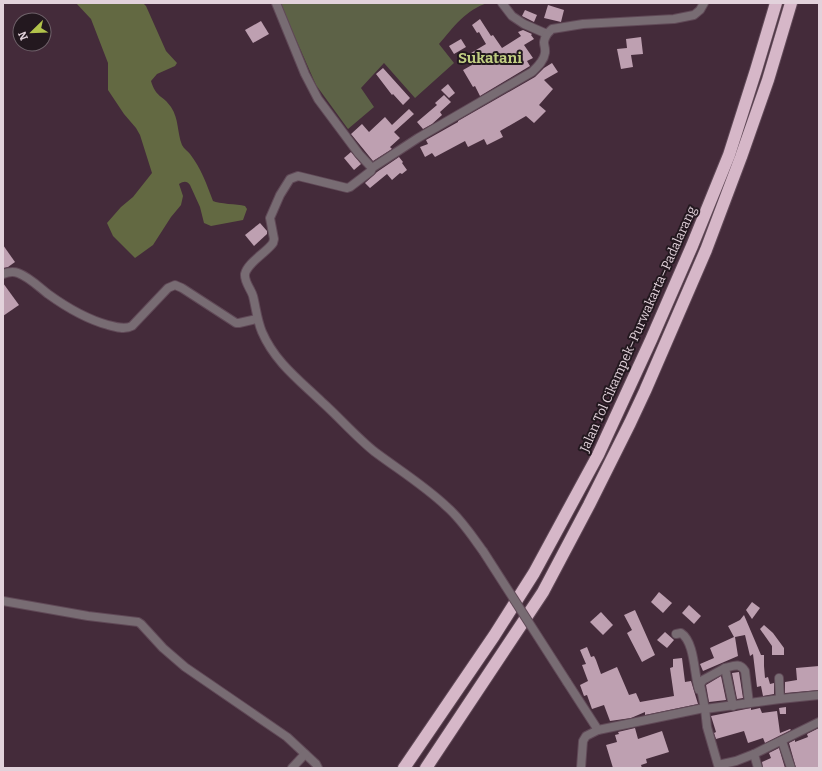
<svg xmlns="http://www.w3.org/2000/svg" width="822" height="771" font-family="Bitter,serif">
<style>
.green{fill:#5d6247}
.forest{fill:#636942}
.building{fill:#bea0b1}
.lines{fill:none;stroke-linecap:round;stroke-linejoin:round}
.street-casing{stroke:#604957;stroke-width:10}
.highway-casing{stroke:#604957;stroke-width:14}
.street{stroke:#786c73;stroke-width:8}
.highway{stroke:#d6b7c8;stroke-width:12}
.street-bridge-casing{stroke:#604957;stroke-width:10;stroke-linecap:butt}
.street-bridge{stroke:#786c73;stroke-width:8}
.labels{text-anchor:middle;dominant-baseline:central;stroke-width:4;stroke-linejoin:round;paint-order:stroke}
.street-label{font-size:13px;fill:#e2d2db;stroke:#23181f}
.quarter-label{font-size:15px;font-weight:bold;fill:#c0cd81;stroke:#23181f}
</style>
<rect width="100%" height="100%" fill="#442b3a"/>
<path class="green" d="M 280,3 L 488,3 C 466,9 453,28 439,44 L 454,63 L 415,98 L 384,63 L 361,88 L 374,107 L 348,129 L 316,85 Z"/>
<path class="forest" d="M 76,3 L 143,3 L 146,6 L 166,51 L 177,63 L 175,66 L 157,74 L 151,81 C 156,98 163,95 171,107 C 179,119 177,132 182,145 C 184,149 188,151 190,154 C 201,168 207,185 213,201 C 219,204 237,204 245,206 L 247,209 L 243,220 L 211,226 L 204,223 L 200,207 L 190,185 C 187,181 184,181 179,184 L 183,196 L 181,205 L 171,217 L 153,245 L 135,258 L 113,236 L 107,223 L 121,207 L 133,197 L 152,173 L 140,135 L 136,128 L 124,114 L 108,90 L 108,63 L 91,19 Z"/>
<g class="building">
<polygon points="548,5 564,10 561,22 544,18"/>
<polygon points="525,10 537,15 534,22 522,16"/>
<polygon points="480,19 491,36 493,35 502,48 521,36 518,32 523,30 532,34 531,35 534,39 524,45 533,58 527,61 530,66 480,96 475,86 473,87 463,70 472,65 466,56 486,44 479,32 477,33 472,25"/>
<polygon points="261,21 269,34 253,43 245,30"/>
<polygon points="641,37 643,54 631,55 633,67 621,69 617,49 627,48 626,39"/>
<polygon points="461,39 466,47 454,54 449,46"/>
<polygon points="552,63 558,72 544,80 553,89 539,105 546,111 534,123 526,116 500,131 503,137 487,145 484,139 468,147 465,141 435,157 432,153 425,157 420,147 428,144 426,140 458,122 458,121 535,77 544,68"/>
<polygon points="383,68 410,98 403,105 393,94 392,95 376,74"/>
<polygon points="448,84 455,93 449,98 441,90"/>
<polygon points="444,95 451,102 440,112 442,115 432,124 423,129 417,122 437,105 435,103"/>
<polygon points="409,109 414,114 394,132 400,138 390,147 392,149 373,161 351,134 362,124 369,132 385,117 392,125"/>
<polygon points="351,152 361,164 354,170 344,158"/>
<polygon points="399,157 403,162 402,163 407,170 402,174 400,173 392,180 387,174 370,188 365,183 374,175 377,172"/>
<polygon points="260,223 267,231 267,234 254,246 245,235"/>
<polygon points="3,245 15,262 8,267 3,268"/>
<polygon points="3,283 19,305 3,316"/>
<polygon points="659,592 672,603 663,613 651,602"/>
<polygon points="752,602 760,608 752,619 746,610"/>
<polygon points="689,605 701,616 694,624 682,613"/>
<polygon points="635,610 655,655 642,662 627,633 632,630 624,615"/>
<polygon points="601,612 613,625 603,635 590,622"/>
<polygon points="744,615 761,655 764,655 764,666 765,678 768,677 770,684 774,683 774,694 763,696 761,686 757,687 753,654 750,656 745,635 735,637 738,656 703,671 700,664 714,658 710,648 734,637 728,626 740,620"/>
<polygon points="764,625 773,633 784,648 784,655 772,655 772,646 760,629"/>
<polygon points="665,632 674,640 667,648 657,640"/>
<polygon points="587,647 591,657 594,656 596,660 601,674 617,667 629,695 636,693 640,702 674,696 670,668 673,667 673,659 682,658 685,682 691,681 698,704 645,715 645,712 631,718 610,721 604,705 592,709 587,695 584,696 580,685 588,681 582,665 586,664 580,650"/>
<polygon points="819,666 819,690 785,693 785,682 797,680 796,668"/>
<polygon points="739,672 743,698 737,699 732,673"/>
<polygon points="721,676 726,700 709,702 706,685"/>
<polygon points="786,707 786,714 780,714 779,708"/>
<polygon points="751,708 751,710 760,708 762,713 777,711 780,733 790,729 791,730 765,743 763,738 748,743 744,731 716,739 714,733 716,732 711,716"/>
<polygon points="635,728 638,739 662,731 669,752 646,759 647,763 641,765 642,768 613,768 606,745 617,742 615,735 619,734 618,732"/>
<polygon points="819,728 819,768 796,768 789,743 795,740 795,742 808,737 807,734"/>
<polygon points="779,748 785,768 763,768 762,762 771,758 769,753"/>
</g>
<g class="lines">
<defs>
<g id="street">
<polyline points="276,3 305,74 318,99 359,154 372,168"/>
<polyline points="502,3 512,16 524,24 547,34 552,29 583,24 674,19 694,15 700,10 704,3"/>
<path d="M 3,274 C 8,272 13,271 18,273 C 29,277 39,287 48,294 C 66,307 86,319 108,325 C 115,327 125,330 132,326 L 168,288 L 175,285 L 182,288 L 236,323 L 239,323 L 257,319"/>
<path d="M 483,551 C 472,536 461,519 447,507 C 425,486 399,470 375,452 C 356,437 340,418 322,402 C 299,380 275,362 262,332 C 257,320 256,308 253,296 C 251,289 244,282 245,274 C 247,263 267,252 273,243 L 274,239 L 270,218 L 280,195 L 290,179 L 298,176 L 347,188 L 350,187 L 371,171 L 372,168 L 418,138 L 532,72 C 537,67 544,61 545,53 C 546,44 541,45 547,34"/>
<polyline points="3,601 88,616 138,622 141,624 163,648 185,667 287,737 316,764 318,768"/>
<path d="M 676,634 L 681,633 C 695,642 694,675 699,690"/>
<polyline points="725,668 703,680 700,684 705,709 707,727 718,765 736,761 754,754 819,722"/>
<polyline points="779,678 780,699"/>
<polyline points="567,682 598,730 704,708 705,709 780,699 819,695"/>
<path d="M 733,706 L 725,668 C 733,666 740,662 745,671 L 749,703"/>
<polyline points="782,741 791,768"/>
<polyline points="754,754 758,768"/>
<polyline points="292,768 305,754"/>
<polyline points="581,768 583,741 586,736 598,730"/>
</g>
<g id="highway">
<polyline points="404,768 494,636 534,573 598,455 651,340 692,246 729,155 756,70 776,3"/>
<polyline points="426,768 543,592 589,505 630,423 645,391 706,250 741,157 768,80 791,3"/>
</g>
</defs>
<use href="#street" class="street-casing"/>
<use href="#highway" class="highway-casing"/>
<use href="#street" class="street"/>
<use href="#highway" class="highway"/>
<defs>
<polyline id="street-bridge" points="483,551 567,682"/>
</defs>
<use href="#street-bridge" class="street-bridge-casing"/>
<use href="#street-bridge" class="street-bridge"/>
</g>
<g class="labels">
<g class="street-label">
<text transform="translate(638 329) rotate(-66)">Jalan Tol Cikampek–Purwakarta–Padalarang</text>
</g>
<g class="quarter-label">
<text x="490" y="58">Sukatani</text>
</g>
</g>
<rect width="822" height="771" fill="none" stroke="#e2d2db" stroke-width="8"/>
<g transform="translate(32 32) rotate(247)"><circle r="19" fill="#23181f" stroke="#6f626a"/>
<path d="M0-3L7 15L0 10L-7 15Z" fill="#b2c34b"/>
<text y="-6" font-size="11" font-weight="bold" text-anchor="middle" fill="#e2d2db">N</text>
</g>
</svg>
